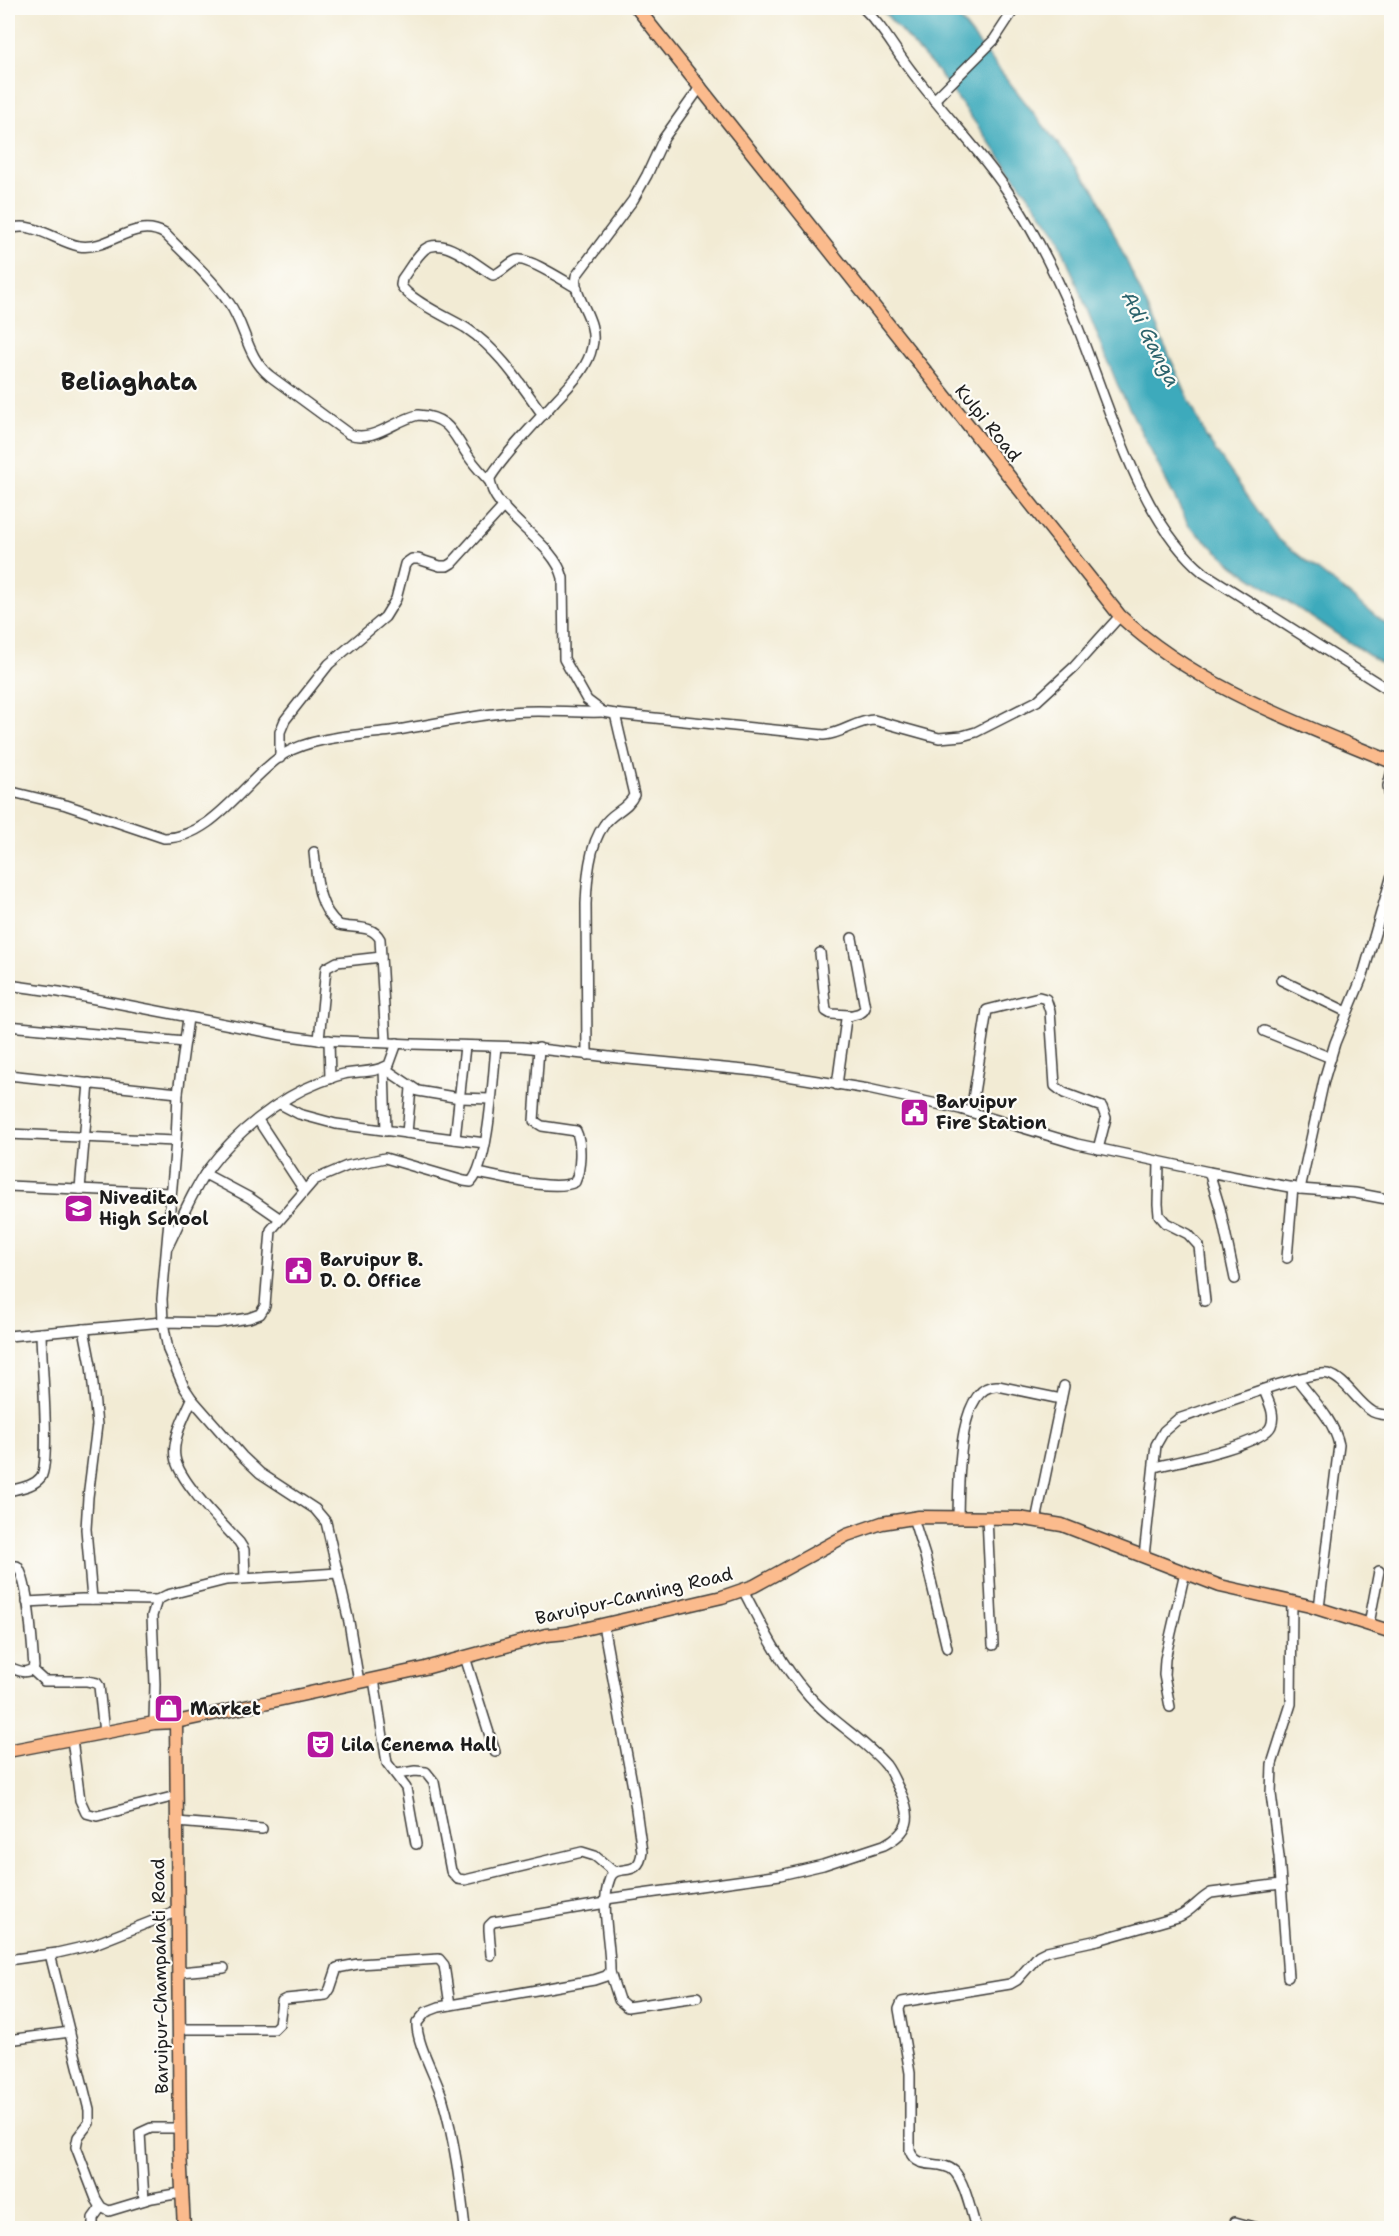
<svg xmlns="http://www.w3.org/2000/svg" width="1399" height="2236" font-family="'Shantell Sans',sans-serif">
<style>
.water{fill:#3daabc;stroke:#2c636c;stroke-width:1.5}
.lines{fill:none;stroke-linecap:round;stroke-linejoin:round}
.minor-casing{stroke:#3c3b38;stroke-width:12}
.major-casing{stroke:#3c3b38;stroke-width:15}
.minor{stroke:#fff;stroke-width:9}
.major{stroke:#fbbb8d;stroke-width:12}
.labels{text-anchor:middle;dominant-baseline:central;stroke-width:4.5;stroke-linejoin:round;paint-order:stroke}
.street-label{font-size:18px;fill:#1c1c1c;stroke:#fdfcf7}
.poi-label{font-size:18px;font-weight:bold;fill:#1c1c1c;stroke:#fdfcf7;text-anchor:start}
.water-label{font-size:20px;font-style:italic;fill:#2c636c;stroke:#fdfcf7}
.district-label{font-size:24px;font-weight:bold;fill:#1c1c1c;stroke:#fdfcf7}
</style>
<rect width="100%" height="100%" fill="#fdfcf7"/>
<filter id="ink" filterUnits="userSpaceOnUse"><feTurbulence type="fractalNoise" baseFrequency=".0167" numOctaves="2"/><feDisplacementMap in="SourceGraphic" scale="12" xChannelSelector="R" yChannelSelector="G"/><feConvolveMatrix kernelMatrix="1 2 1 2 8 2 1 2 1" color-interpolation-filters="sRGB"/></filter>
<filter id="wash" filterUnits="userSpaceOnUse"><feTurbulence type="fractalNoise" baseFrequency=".008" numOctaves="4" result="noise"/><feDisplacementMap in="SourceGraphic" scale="24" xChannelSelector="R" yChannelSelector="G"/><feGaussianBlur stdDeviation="1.35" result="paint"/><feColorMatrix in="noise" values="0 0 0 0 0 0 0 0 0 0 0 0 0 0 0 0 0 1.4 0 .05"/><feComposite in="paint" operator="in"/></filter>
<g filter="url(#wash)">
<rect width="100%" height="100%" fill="#f2ebd4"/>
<polygon class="water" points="880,8 951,8 1095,191 1206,437 1277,538 1391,628 1391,670 1234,566 1189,526 1118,386 1056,233 938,72"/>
</g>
<g filter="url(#ink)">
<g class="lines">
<defs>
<g id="minor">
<path d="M 863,8 C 883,26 895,51 912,72 C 942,112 978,148 1006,189 C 1032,227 1054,271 1072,313 C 1106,393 1136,518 1204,573 L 1392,692"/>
<path d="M 701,86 L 664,138 L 647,175 L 633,200 L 576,276 C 572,298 599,319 592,347 C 588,368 571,384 556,400 C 536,423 506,452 490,478 C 490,513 554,540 563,578 L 564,659 L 587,700 L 603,712 L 615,714 L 824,735 C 842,734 857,720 874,720 L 939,738 L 962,736 L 976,732 L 1037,701 L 1074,667 L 1120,616"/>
<polyline points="934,100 994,40 1015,8"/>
<path d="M 8,230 C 31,219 57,242 79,246 C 110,251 134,216 165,234 C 187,256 211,278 229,303 C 246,326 246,357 270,376 L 349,434 C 373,443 395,420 418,415 C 451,417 453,435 469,457 C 475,466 483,474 490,482"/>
<path d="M 543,415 C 520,383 499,350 466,328 C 451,319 407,299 401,285 L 402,279 C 409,270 416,256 425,249 C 444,235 477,266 493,275 C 502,273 508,263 517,260 C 528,257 566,282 577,288"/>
<polyline points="280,758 280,732 285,720 329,664 385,617 396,599 405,564 412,559 418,559 440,566 447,566 452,563 504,506"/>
<polyline points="1392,770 1388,786 1392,812"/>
<path d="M 8,791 L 66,805 L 164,838 C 213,839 246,778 284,754 C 312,737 359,735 391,731 C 431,725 472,715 512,712 C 542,709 573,713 603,712"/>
<path d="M 314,852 C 317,879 317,907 339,925 C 354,929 372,924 380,939 L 386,1042"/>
<polyline points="820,953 826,1011 831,1014 849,1015"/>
<polyline points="1281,980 1347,1012"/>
<polyline points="8,985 59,992 282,1035 319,1040 412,1044 522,1047 618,1058 755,1071 868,1089 960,1109 1077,1144 1209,1172 1300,1189 1355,1193 1392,1200"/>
<polyline points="188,1018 178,1093 176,1141 162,1299 163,1322 168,1350 184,1387 192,1399 242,1456 260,1473 315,1509 326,1522 349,1622 359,1682"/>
<polyline points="8,1026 185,1042"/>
<polyline points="1264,1031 1331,1058"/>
<polyline points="319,1040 326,968 337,962 381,957"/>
<polyline points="329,1040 330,1079"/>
<path d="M 587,1055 L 586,904 C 587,880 589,845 604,825 C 612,812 628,809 634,795 L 615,714"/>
<polyline points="384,1068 418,1091 460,1098 490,1099"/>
<polyline points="384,1068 386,1131"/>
<polyline points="8,1075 178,1093"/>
<path d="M 837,1085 L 846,1019 C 851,1012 861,1017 865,1008 L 852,938"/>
<polyline points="280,1104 299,1114 336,1124 485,1143"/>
<polyline points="971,1112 987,1010 1039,997 1046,999 1050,1011 1055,1086 1064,1093 1102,1107 1106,1118 1098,1149"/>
<polyline points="258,1120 304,1190"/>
<polyline points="407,1133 411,1088"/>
<polyline points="8,1134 176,1141"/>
<polyline points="455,1139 465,1046"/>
<polyline points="1159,1162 1158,1204 1159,1215 1166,1223 1188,1234 1199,1246 1205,1301"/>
<polyline points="1209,1172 1220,1208 1235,1279"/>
<path d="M 478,1173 C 499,1177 556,1192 575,1182 C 581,1169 582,1143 576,1131 L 542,1126 L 534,1121 L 539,1048"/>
<polyline points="205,1174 250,1198 279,1218"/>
<polyline points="8,1186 171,1193"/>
<polyline points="80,1189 89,1083"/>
<polyline points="1300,1189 1324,1080 1335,1043 1363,975 1392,875"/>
<path d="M 168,1246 C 181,1220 192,1191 209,1168 C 234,1134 279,1098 318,1083 C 326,1080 335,1076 344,1074 C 359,1071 375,1073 389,1065 L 397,1043"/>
<polyline points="1287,1258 1293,1187"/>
<polyline points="84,1329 91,1365 97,1425 88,1497 86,1529 92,1599"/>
<path d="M 8,1336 L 163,1322 L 216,1323 L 249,1318 L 260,1314 L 265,1306 L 271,1230 L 314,1180 L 347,1166 L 385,1158 L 464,1181 L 471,1182 C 489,1164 493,1076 496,1047"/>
<path d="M 1297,1379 C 1312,1399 1334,1420 1339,1445 L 1319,1608"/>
<path d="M 192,1399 C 185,1415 172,1439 175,1457 C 178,1480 222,1524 239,1542 L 244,1550 L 245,1578"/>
<path d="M 1154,1467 C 1176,1462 1263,1445 1271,1426 C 1276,1414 1268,1401 1264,1390"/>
<path d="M 8,1491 C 19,1488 33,1487 41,1477 C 51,1462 41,1357 41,1333"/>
<path d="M 958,1517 C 959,1489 956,1383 998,1386 L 1061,1399"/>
<polyline points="987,1517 993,1645"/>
<polyline points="913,1518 925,1556 947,1648"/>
<polyline points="1036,1521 1064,1386"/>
<path d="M 1144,1556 L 1156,1445 L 1164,1431 L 1178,1419 C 1200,1412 1312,1369 1328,1374 C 1346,1379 1357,1403 1373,1412 C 1379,1415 1386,1415 1392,1415"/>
<path d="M 8,1566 L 17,1566 C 29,1580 32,1645 34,1667 C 26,1676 18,1670 8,1667"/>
<polyline points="27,1602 82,1599 157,1600"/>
<polyline points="1369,1624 1379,1571"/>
<polyline points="465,1657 495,1752"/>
<polyline points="32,1670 44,1681 87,1681 97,1683 99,1686 104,1733"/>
<polyline points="374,1679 387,1763 406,1788 416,1844"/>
<polyline points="1170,1707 1164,1675 1165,1659 1185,1572"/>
<polyline points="154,1723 155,1684 152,1616 157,1600 167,1595 226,1580 338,1573"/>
<polyline points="72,1739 80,1800 86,1813 97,1816 176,1796"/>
<polyline points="397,1774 415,1771 426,1772 434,1782 451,1871 458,1879 465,1880 582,1852 595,1856 614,1872"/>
<polyline points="177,1822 262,1829"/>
<path d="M 606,1899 L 780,1875 L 823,1865 L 884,1845 C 909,1832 913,1819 901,1793 C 896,1784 892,1773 886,1765 C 862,1737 828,1720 805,1691 C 779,1662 761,1624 743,1590"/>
<polyline points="50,1954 89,2110 89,2123 78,2137 76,2147 96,2199 101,2207 109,2211 152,2198 181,2193"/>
<polyline points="491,1955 489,1930 489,1926 493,1922 606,1903"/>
<polyline points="8,1960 57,1953 92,1945 178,1911"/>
<polyline points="180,1972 224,1968"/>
<polyline points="610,1972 619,2000 627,2007 697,1997"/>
<polyline points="1288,1977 1279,1856 1271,1794 1272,1764 1291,1704 1292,1602"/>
<polyline points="180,2029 274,2029 279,2024 282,2001 286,1999 326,1995 330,1989 337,1968 358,1964 439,1959 444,1965 450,2005"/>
<polyline points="8,2040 70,2032"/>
<polyline points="144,2200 140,2133 151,2128 180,2128"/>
<polyline points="1235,2222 1257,2228"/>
<polyline points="93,2228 93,2218 101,2207"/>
<path d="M 465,2228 C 460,2184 455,2140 442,2097 C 436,2077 416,2043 417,2023 L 426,2012 L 439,2007 L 594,1980 L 606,1976 L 610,1972 C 611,1941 599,1907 610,1878 C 616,1862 639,1880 642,1852 L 633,1788 L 603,1625"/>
<path d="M 976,2228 C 971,2213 965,2182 954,2171 C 941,2159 917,2171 910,2151 L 910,2073 L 899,2009 L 902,2002 L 1010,1984 L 1017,1980 L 1039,1955 L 1047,1951 L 1098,1940 L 1178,1917 C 1191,1912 1198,1900 1211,1893 L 1281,1884"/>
</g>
<g id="major">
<path d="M 637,8 L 1120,616 C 1195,686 1298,723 1392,762"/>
<polyline points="176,1722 180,2151 184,2228"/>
<polyline points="8,1751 154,1723 176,1722 425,1668 546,1635 567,1633 722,1597 754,1586 847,1535 882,1523 919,1517 1019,1518 1062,1525 1220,1586 1310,1606 1392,1632"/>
</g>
</defs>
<use href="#minor" class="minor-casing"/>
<use href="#major" class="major-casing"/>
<use href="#minor" class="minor"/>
<use href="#major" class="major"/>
</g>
</g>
<defs>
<symbol id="civic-square" viewBox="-11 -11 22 22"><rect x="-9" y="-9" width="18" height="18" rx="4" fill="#b5179e" stroke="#fdfcf7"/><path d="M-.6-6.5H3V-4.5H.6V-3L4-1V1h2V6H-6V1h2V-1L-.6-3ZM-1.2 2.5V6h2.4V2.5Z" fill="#fff"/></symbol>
<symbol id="school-square" viewBox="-11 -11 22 22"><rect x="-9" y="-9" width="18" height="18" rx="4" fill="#b5179e" stroke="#fdfcf7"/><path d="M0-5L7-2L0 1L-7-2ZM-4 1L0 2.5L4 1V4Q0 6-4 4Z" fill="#fff"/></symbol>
<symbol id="shop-square" viewBox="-11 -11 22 22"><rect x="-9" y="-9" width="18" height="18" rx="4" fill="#b5179e" stroke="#fdfcf7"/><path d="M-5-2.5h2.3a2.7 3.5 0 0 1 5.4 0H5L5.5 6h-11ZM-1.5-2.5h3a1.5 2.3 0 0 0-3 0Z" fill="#fff"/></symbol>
<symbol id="theatre-square" viewBox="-11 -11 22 22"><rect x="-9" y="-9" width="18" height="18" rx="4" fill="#b5179e" stroke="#fdfcf7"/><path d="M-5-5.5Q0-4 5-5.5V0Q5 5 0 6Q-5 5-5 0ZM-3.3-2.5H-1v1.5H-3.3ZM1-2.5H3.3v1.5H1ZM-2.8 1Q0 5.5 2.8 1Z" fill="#fff"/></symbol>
</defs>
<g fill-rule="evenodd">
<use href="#civic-square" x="898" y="1096" width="33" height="33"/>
<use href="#school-square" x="62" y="1192" width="33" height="33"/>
<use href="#civic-square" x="282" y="1254" width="33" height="33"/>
<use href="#shop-square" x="152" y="1692" width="33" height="33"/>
<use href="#theatre-square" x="304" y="1728" width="33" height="33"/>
</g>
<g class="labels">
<g class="street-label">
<text transform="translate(988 423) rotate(51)">Kulpi Road</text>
<text transform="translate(634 1596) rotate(-13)">Baruipur-Canning Road</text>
<text transform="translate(160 1976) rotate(-91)">Baruipur-Champahati Road</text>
</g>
<g class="poi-label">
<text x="936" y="1102">Baruipur<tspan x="936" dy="21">Fire Station</tspan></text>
<text x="99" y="1198">Nivedita<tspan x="99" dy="21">High School</tspan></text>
<text x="320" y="1260">Baruipur B.<tspan x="320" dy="21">D. O. Office</tspan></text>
<text x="190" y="1709">Market</text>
<text x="341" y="1745">Lila Cenema Hall</text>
</g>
<g class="water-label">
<text transform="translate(1151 339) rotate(63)">Adi Ganga</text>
</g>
<g class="district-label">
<text x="129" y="382">Beliaghata</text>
</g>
</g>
<rect width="1399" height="2236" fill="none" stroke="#fdfcf7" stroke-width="30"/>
</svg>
